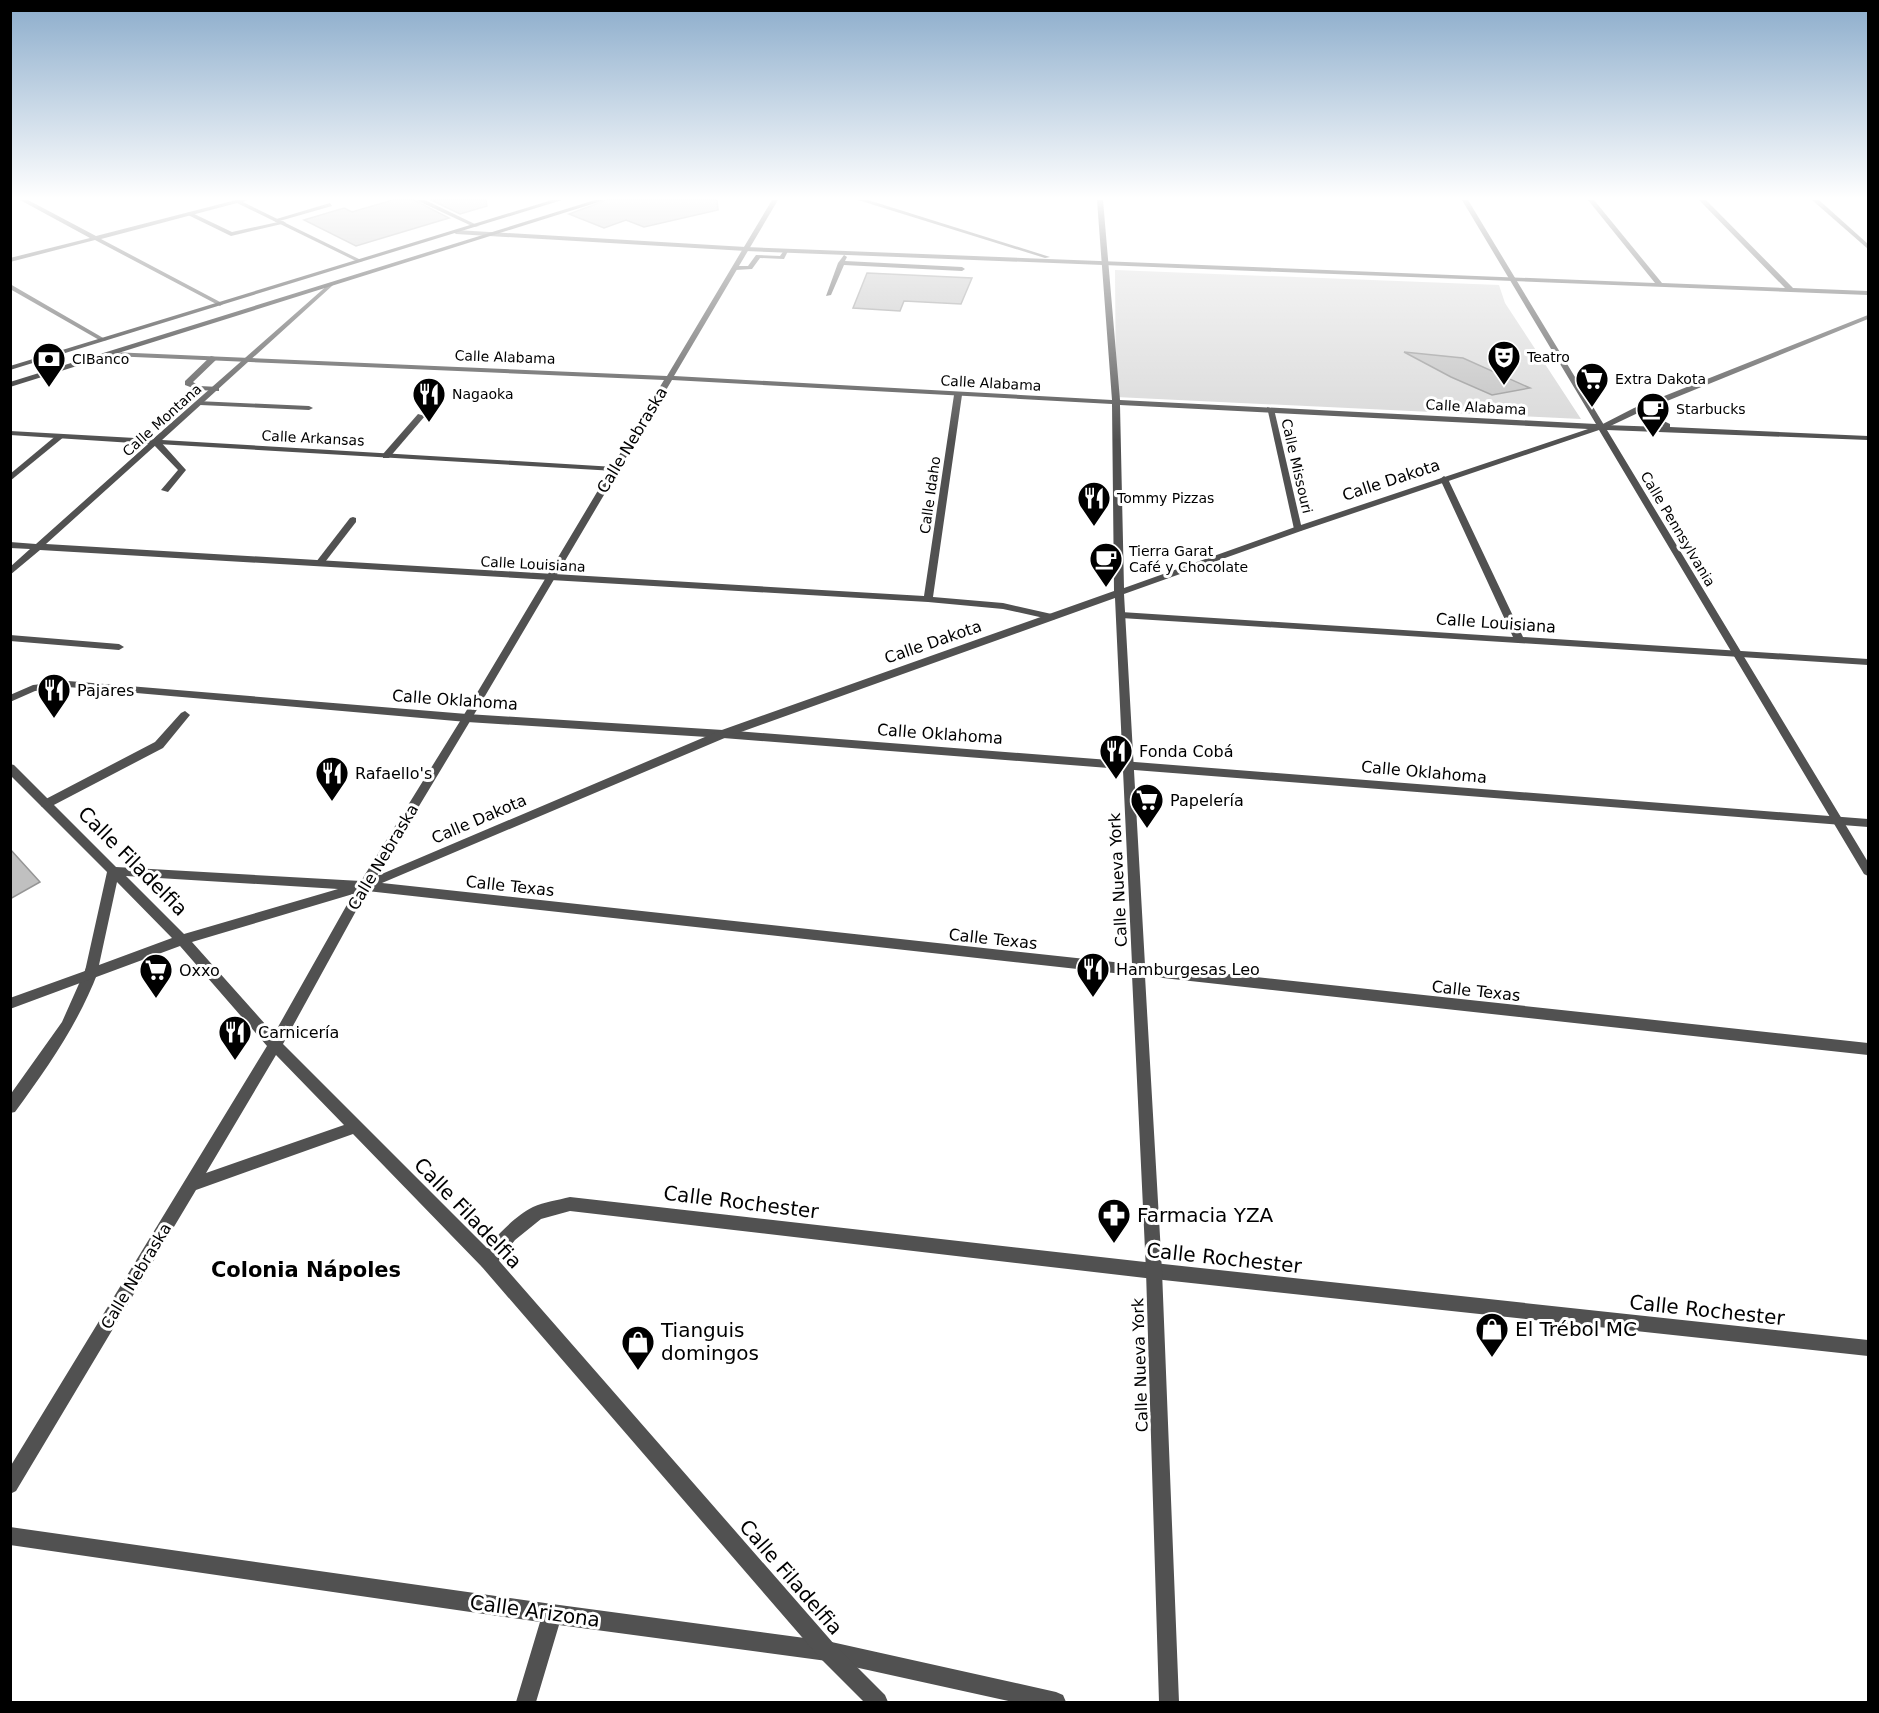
<svg xmlns="http://www.w3.org/2000/svg" width="1879" height="1713" font-family="'DejaVu Sans',sans-serif">
<style>
.green{fill:#d8d8d8}
.building{fill:#c0c0c0;stroke:#959595;stroke-width:1.5}
.lines{fill:none;stroke-linecap:round;stroke-linejoin:round}
.service{fill:#515151;fill-rule:evenodd}
.minor{fill:#515151;fill-rule:evenodd}
.tertiary{fill:#515151;fill-rule:evenodd}
.secondary{fill:#1e1e1e;fill-rule:evenodd}
.labels{text-anchor:middle;dominant-baseline:central;stroke-width:6;stroke-linejoin:round;paint-order:stroke}
.far-street-label{font-size:14px;fill:#000;stroke:#fff}
.far-poi-label{font-size:14px;fill:#000;stroke:#fff;text-anchor:start}
.street-label{font-size:16px;fill:#000;stroke:#fff}
.poi-label{font-size:16px;fill:#000;stroke:#fff;text-anchor:start}
.near-street-label{font-size:20px;fill:#000;stroke:#fff}
.near-poi-label{font-size:20px;fill:#000;stroke:#fff;text-anchor:start}
.near-neighbourhood-label{font-size:21px;font-weight:bold;fill:#000;stroke:#fff}
</style>
<rect width="100%" height="100%" fill="#fff"/>
<polygon class="green" points="1115,270 1499,285 1505,303 1581,419 1116,397"/>
<g class="building">
<polygon points="393,200 414,200 449,218 356,246 304,220 344,208 352,212"/>
<polygon points="431,200 486,200 487,206 460,214"/>
<polygon points="607,200 717,200 718,210 644,227 626,220 604,228 569,214"/>
<polygon points="867,273 972,278 961,304 904,301 900,311 853,308"/>
<polygon points="1404,352 1463,358 1530,388 1492,395 1451,377"/>
<polygon points="10,849 40,882 10,899"/>
</g>
<g class="lines">
<g class="service">
<polygon points="330,203 332,206 276,222 273,220"/>
<polygon points="190,212 232,232 283,221 286,223 231,236 188,215"/>
<polygon points="785,249 788,251 784,259 760,258 752,269 735,270 732,268 735,266 748,266 756,255 780,256"/>
<polygon points="844,255 847,257 845,261 962,267 965,269 962,271 844,265 831,295 826,296 838,263"/>
<polygon points="211,356 218,358 193,382 199,386 219,387 219,391 198,390 185,385 185,381"/>
<polygon points="197,401 309,406 313,408 309,410 200,405 197,405"/>
<polygon points="418,414 425,416 389,458 383,458 383,454"/>
<polygon points="58,434 65,436 10,481 10,474"/>
<polygon points="153,440 159,440 186,470 168,492 161,490 178,470 153,444"/>
<polygon points="353,517 356,518 356,522 322,566 316,566 316,562 350,518"/>
<polygon points="10,635 119,644 124,647 119,650 10,641"/>
<polygon points="185,711 190,715 163,748 50,807 42,807 40,804 42,801 155,742 181,713"/>
</g>
<g class="minor">
<polygon points="20,200 28,200 96,236 236,200 247,200 243,202 363,261 358,262 237,203 101,239 222,303 223,304 220,306 95,240 10,262 10,258 90,238"/>
<polygon points="416,200 425,200 479,226 474,227"/>
<polygon points="858,200 868,200 1050,257 1045,258"/>
<polygon points="1588,200 1594,200 1662,283 1785,288 1699,200 1706,200 1793,288 1868,291 1868,295 746,251 456,234 453,232 456,230 746,247 1655,283"/>
<polygon points="1812,200 1819,200 1868,244 1868,249"/>
<polygon points="330,283 333,285 332,286 162,440 615,467 619,469 615,471 157,444 46,544 924,596 954,395 958,393 962,395 933,597 1003,603 1056,615 1058,617 1053,620 1003,609 928,602 40,550 10,575 10,567 30,549 10,548 10,542 36,544 148,444 10,435 10,431 153,439"/>
<polygon points="10,284 105,339 107,340 101,341 10,289"/>
<polygon points="1868,315 1868,319 1640,412 1604,429 1597,427 1634,408"/>
<polygon points="1267,407 1274,409 1302,529 1301,531 1295,531 1294,529"/>
<polygon points="1444,476 1448,479 1523,637 1868,659 1868,665 1121,618 1116,615 1121,612 1513,637 1440,479"/>
<polygon points="68,681 467,714 723,730 1868,819 1868,827 723,738 467,722 68,687 35,691 10,702 10,695 33,685"/>
<path d="M 91,967 L 96,968 L 98,972 C 78,1024 48,1067 15,1112 L 10,1113 L 10,1095 L 62,1022 L 86,968 Z"/>
<path d="M 570,1197 L 1154,1263 L 1868,1340 L 1868,1356 L 1154,1279 L 570,1211 L 541,1219 L 515,1240 L 494,1267 L 488,1269 L 482,1267 L 480,1261 C 488,1242 515,1216 533,1207 C 544,1202 558,1200 570,1197 Z"/>
<polygon points="10,1527 552,1604 827,1641 1056,1692 1063,1695 1066,1702 1013,1702 827,1661 559,1625 536,1702 516,1702 540,1622 10,1545"/>
</g>
<path class="tertiary" d="M 772,200 L 778,200 L 674,376 L 1112,400 L 1097,200 L 1103,200 L 1120,400 L 1596,424 L 1462,200 L 1468,200 L 1604,425 L 1663,427 L 1634,412 L 1633,410 L 1637,408 L 1670,424 L 1670,427 L 1868,436 L 1868,440 L 1607,430 L 1868,862 L 1868,876 L 1864,874 L 1599,430 L 1301,531 L 1124,594 L 1145,965 L 1868,1043 L 1868,1055 L 1145,976 L 1162,1271 L 1179,1702 L 1159,1702 L 1146,1271 L 1132,975 L 367,891 L 283,1044 L 494,1255 L 834,1644 L 885,1695 L 888,1702 L 864,1702 L 820,1658 L 482,1267 L 353,1134 L 196,1190 L 16,1491 L 10,1494 L 10,1467 L 267,1046 L 180,946 L 10,1009 L 10,998 L 85,971 L 107,872 L 10,775 L 10,764 L 14,765 L 116,867 L 361,881 L 462,718 L 664,380 L 111,356 L 107,354 L 111,352 L 667,376 ZM 672,380 L 1112,404 L 1114,591 L 719,731 L 377,876 L 472,718 ZM 1120,405 L 1588,429 L 1295,527 L 1124,588 ZM 1115,598 L 1132,964 L 382,883 L 727,737 ZM 126,876 L 338,889 L 184,934 ZM 117,882 L 172,938 L 99,965 ZM 353,894 L 274,1034 L 192,942 ZM 276,1055 L 344,1125 L 206,1173 Z"/>
<g class="secondary">
<polygon points="552,200 562,200 10,370 10,366"/>
<polygon points="595,200 605,200 10,387 10,382"/>
</g>
</g>
<linearGradient id="sky" x2="0" y2="1"><stop stop-color="#8baccb"/><stop offset="0.45" stop-color="#fff"/><stop offset="1" stop-color="#fff" stop-opacity="0"/></linearGradient>
<rect width="1879" height="440" fill="url(#sky)"/>
<defs>
<symbol id="theatre-pin" viewBox="-11 -11 22 30"><path d="M0 17L-7.5 6A9.5 9.5 0 1 1 7.5 6Z" fill="#000" stroke="#fff"/><path d="M-5-5.5Q0-4 5-5.5V0Q5 5 0 6Q-5 5-5 0ZM-3.3-2.5H-1v1.5H-3.3ZM1-2.5H3.3v1.5H1ZM-2.8 1Q0 5.5 2.8 1Z" fill="#fff"/></symbol>
<symbol id="bank-pin" viewBox="-11 -11 22 30"><path d="M0 17L-7.5 6A9.5 9.5 0 1 1 7.5 6Z" fill="#000" stroke="#fff"/><path d="M-6-4H6V4H-6ZM0-2.3a2.3 2.3 0 1 0 0 4.6a2.3 2.3 0 1 0 0-4.6Z" fill="#fff"/></symbol>
<symbol id="supermarket-pin" viewBox="-11 -11 22 30"><path d="M0 17L-7.5 6A9.5 9.5 0 1 1 7.5 6Z" fill="#000" stroke="#fff"/><path d="M-6-5.5h2.5l.6 2H6L4.5 2H-2.5L-4.4-4H-6ZM-1.5 3.2a1.3 1.3 0 1 0 .1 0ZM3 3.2a1.3 1.3 0 1 0 .1 0Z" fill="#fff"/></symbol>
<symbol id="restaurant-pin" viewBox="-11 -11 22 30"><path d="M0 17L-7.5 6A9.5 9.5 0 1 1 7.5 6Z" fill="#000" stroke="#fff"/><path d="M-5-6h1v4h1v-4h1v4h1v-4h1v5L-1.5 .5V6h-2V.5L-5-1ZM5-6V6H3V1.5H1.5Q1.5-4 5-6Z" fill="#fff"/></symbol>
<symbol id="cafe-pin" viewBox="-11 -11 22 30"><path d="M0 17L-7.5 6A9.5 9.5 0 1 1 7.5 6Z" fill="#000" stroke="#fff"/><path d="M-5.5-4.5H6V0H3Q3 3.5 0 3.5H-2.5Q-5.5 3.5-5.5 0ZM3-3.2v2h1.7v-2ZM-6 4.5H4V6H-6Z" fill="#fff"/></symbol>
<symbol id="pharmacy-pin" viewBox="-11 -11 22 30"><path d="M0 17L-7.5 6A9.5 9.5 0 1 1 7.5 6Z" fill="#000" stroke="#fff"/><path d="M-2-6h4v4h4v4h-4v4h-4v-4h-4v-4h4Z" fill="#fff"/></symbol>
<symbol id="shop-pin" viewBox="-11 -11 22 30"><path d="M0 17L-7.5 6A9.5 9.5 0 1 1 7.5 6Z" fill="#000" stroke="#fff"/><path d="M-5-2.5h2.3a2.7 3.5 0 0 1 5.4 0H5L5.5 6h-11ZM-1.5-2.5h3a1.5 2.3 0 0 0-3 0Z" fill="#fff"/></symbol>
</defs>
<g fill-rule="evenodd">
<use href="#theatre-pin" x="1485" y="338" width="38" height="52"/>
<use href="#bank-pin" x="30" y="340" width="38" height="52"/>
<use href="#supermarket-pin" x="1573" y="360" width="38" height="52"/>
<use href="#restaurant-pin" x="410" y="375" width="38" height="52"/>
<use href="#cafe-pin" x="1634" y="390" width="38" height="52"/>
<use href="#restaurant-pin" x="1075" y="479" width="38" height="52"/>
<use href="#cafe-pin" x="1087" y="540" width="38" height="52"/>
<use href="#restaurant-pin" x="35" y="671" width="38" height="52"/>
<use href="#restaurant-pin" x="1097" y="732" width="38" height="52"/>
<use href="#restaurant-pin" x="313" y="754" width="38" height="52"/>
<use href="#supermarket-pin" x="1128" y="781" width="38" height="52"/>
<use href="#restaurant-pin" x="1074" y="950" width="38" height="52"/>
<use href="#supermarket-pin" x="137" y="951" width="38" height="52"/>
<use href="#restaurant-pin" x="216" y="1013" width="38" height="52"/>
<use href="#pharmacy-pin" x="1095" y="1196" width="38" height="52"/>
<use href="#shop-pin" x="1473" y="1310" width="38" height="52"/>
<use href="#shop-pin" x="619" y="1323" width="38" height="52"/>
</g>
<g class="labels">
<g class="far-street-label">
<text transform="translate(505 357) rotate(2)">Calle Alabama</text>
<text transform="translate(991 383) rotate(3)">Calle Alabama</text>
<text transform="translate(1476 407) rotate(3)">Calle Alabama</text>
<text transform="translate(162 420) rotate(-42)">Calle Montana</text>
<text transform="translate(313 438) rotate(3)">Calle Arkansas</text>
<text transform="translate(1297 466) rotate(77)">Calle Missouri</text>
<text transform="translate(930 495) rotate(-82)">Calle Idaho</text>
<text transform="translate(1678 529) rotate(59)">Calle Pennsylvania</text>
<text transform="translate(533 564) rotate(3)">Calle Louisiana</text>
</g>
<g class="far-poi-label">
<text x="1527" y="357">Teatro</text>
<text x="72" y="359">CIBanco</text>
<text x="1615" y="379">Extra Dakota</text>
<text x="452" y="394">Nagaoka</text>
<text x="1676" y="409">Starbucks</text>
<text x="1117" y="498">Tommy Pizzas</text>
<text x="1129" y="551">Tierra Garat<tspan x="1129" dy="16">Café y Chocolate</tspan></text>
</g>
<g class="street-label">
<text transform="translate(632 440) rotate(-59)">Calle Nebraska</text>
<text transform="translate(1391 480) rotate(-18)">Calle Dakota</text>
<text transform="translate(1496 623) rotate(4)">Calle Louisiana</text>
<text transform="translate(933 642) rotate(-19)">Calle Dakota</text>
<text transform="translate(455 700) rotate(4)">Calle Oklahoma</text>
<text transform="translate(940 734) rotate(4)">Calle Oklahoma</text>
<text transform="translate(1424 772) rotate(5)">Calle Oklahoma</text>
<text transform="translate(479 819) rotate(-23)">Calle Dakota</text>
<text transform="translate(383 857) rotate(-59)">Calle Nebraska</text>
<text transform="translate(1118 880) rotate(-93)">Calle Nueva York</text>
<text transform="translate(510 886) rotate(6)">Calle Texas</text>
<text transform="translate(993 939) rotate(6)">Calle Texas</text>
<text transform="translate(1476 991) rotate(6)">Calle Texas</text>
<text transform="translate(136 1276) rotate(-59)">Calle Nebraska</text>
<text transform="translate(1140 1365) rotate(-92)">Calle Nueva York</text>
</g>
<g class="poi-label">
<text x="77" y="690">Pajares</text>
<text x="1139" y="751">Fonda Cobá</text>
<text x="355" y="773">Rafaello's</text>
<text x="1170" y="800">Papelería</text>
<text x="1116" y="969">Hamburgesas Leo</text>
<text x="179" y="970">Oxxo</text>
<text x="258" y="1032">Carnicería</text>
</g>
<g class="near-street-label">
<text transform="translate(133 861) rotate(45)">Calle Filadelfia</text>
<text transform="translate(741 1202) rotate(7)">Calle Rochester</text>
<text transform="translate(468 1213) rotate(46)">Calle Filadelfia</text>
<text transform="translate(1224 1258) rotate(6)">Calle Rochester</text>
<text transform="translate(1707 1310) rotate(6)">Calle Rochester</text>
<text transform="translate(791 1577) rotate(49)">Calle Filadelfia</text>
<text transform="translate(535 1611) rotate(8)">Calle Arizona</text>
</g>
<g class="near-poi-label">
<text x="1137" y="1215">Farmacia YZA</text>
<text x="1515" y="1329">El Trébol MC</text>
<text x="661" y="1330">Tianguis<tspan x="661" dy="23">domingos</tspan></text>
</g>
<g class="near-neighbourhood-label">
<text x="306" y="1270">Colonia Nápoles</text>
</g>
</g>
<rect width="1879" height="1713" fill="none" stroke="#000000" stroke-width="24"/>
</svg>
